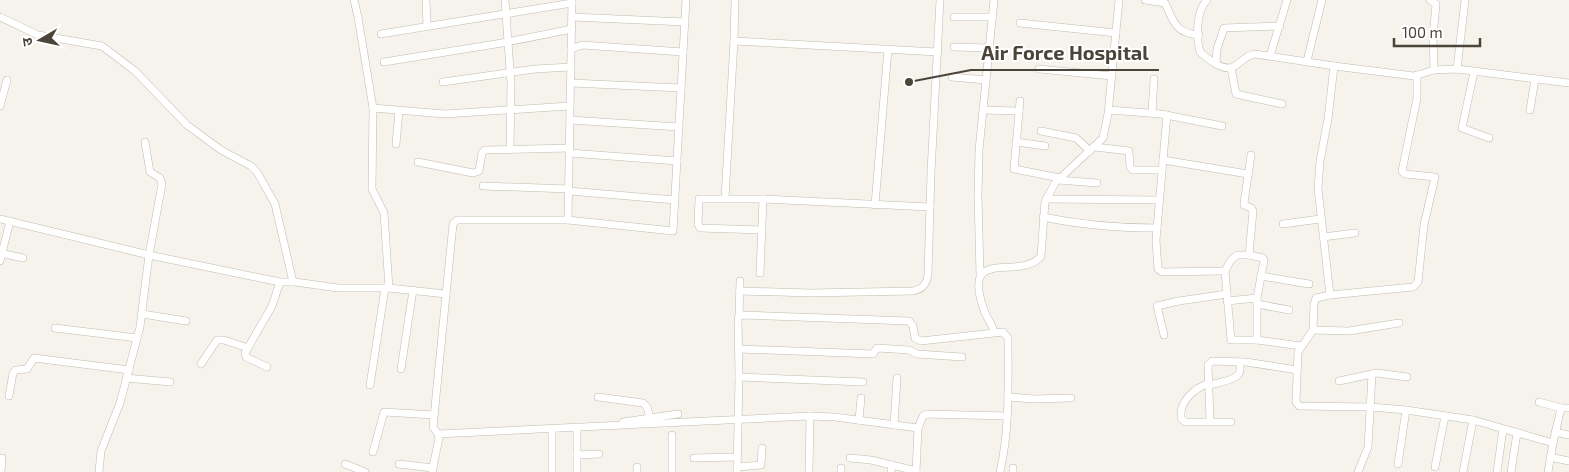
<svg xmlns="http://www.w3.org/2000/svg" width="1569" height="472" font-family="'Exo 2','Noto Sans Devanagari',sans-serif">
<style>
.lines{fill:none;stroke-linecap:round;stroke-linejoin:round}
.minor-casing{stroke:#c2bbae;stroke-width:8}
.minor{stroke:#fff;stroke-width:7}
.leader{fill:none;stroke:#4b4439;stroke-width:2}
.callout-dot{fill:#4b4439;stroke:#fff;stroke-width:2}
.callout-label{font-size:20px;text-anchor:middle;font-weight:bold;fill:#4b4439;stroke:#fff;stroke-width:4;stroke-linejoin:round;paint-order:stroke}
</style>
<rect width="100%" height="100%" fill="#f6f3ec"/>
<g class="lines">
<defs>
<g id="minor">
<polyline points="354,0 358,17 373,108 372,189 384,213 389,288"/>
<polyline points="426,0 427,26"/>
<polyline points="505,0 511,84 510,148"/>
<path d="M 1145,0 L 1165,3 C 1174,22 1175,33 1199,35"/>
<path d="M 1207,0 C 1196,11 1196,38 1200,52 C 1208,59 1224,73 1235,66 C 1242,61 1247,55 1255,54 L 1334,66 L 1414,76 L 1434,70 L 1457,69 L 1569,83"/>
<polyline points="1430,0 1436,4 1433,36 1434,70"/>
<polyline points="0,17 38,35 102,46 135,71 187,125 221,150 251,166 257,172 275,204 293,282"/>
<polyline points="572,17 685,22"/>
<polyline points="954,17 992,17"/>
<polyline points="1020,23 1116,33"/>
<polyline points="381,34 572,3"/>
<polyline points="734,41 938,52"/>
<polyline points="954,47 989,48"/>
<polyline points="571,49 582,45 683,52"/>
<polyline points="1270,56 1287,0"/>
<polyline points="1307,61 1322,0"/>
<polyline points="384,62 502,43 572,29"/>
<polyline points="1216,64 1217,49 1224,28 1280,26"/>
<polyline points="1231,68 1236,94 1282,104"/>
<polyline points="1039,69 1112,76"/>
<polyline points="1457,69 1465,0"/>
<polyline points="1474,72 1462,128 1489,138"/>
<polyline points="1417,75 1417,98 1402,171 1405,174 1435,177 1424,225 1418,282 1413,287 1330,295 1316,298 1314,304 1313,330 1298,352 1296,402 1299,406 1371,407 1406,410 1473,420 1553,443 1548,472"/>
<polyline points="952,77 986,80"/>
<polyline points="443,82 535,69 571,67"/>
<polyline points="571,83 681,88"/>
<polyline points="1020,101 1014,169 1060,178"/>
<polyline points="0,106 7,80"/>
<polyline points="373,108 445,114 570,106"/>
<polyline points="983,110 1019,111"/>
<polyline points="1109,110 1161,114 1222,126"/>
<polyline points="1530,110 1535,79"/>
<polyline points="1152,113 1154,79"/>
<polyline points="1167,115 1156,240 1158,269 1162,272 1222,271 1225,271 1231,260 1237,255 1249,255 1263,258 1264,260 1257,298 1257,340"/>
<polyline points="570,120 679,127"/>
<polyline points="1041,131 1076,138 1090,151"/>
<polyline points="1016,142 1045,146"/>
<polyline points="396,144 399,111"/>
<polyline points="1095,147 1129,151 1130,167 1133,170 1162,170"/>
<polyline points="570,153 677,161"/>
<polyline points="1163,160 1248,174"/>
<polyline points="418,162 473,173 479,171 482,153 485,150 570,148"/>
<polyline points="1058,180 1097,183"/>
<polyline points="483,186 569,189"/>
<polyline points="569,191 675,200"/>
<polyline points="725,198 734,41 735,0"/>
<polyline points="1046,199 1159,200"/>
<polyline points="875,205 888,49"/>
<path d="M 1043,217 C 1081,225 1118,228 1157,228"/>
<polyline points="0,219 149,255 280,282 295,282 338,288 389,288 446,294"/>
<polyline points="568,220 572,0"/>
<polyline points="1283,224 1320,219"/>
<polyline points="762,230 700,228 698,224 699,199 763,199 930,207"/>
<polyline points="1323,237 1355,233"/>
<polyline points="0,253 23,258"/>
<polyline points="1249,255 1253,211 1251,208 1244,205 1244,203 1251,155"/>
<polyline points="0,261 10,221"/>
<polyline points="1225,271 1231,340 1257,340 1301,346"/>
<polyline points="760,273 763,199"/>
<polyline points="980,275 978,196 979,150 994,0"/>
<polyline points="1261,276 1309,284"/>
<path d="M 740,291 L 811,293 L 913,291 C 923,289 927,284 928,274 L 931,172 L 940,0"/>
<polyline points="1330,295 1318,189 1320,161 1328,119 1334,66"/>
<polyline points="1227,301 1257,298"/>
<polyline points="1257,304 1289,310"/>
<polyline points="142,314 186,321"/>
<polyline points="739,316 740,281"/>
<polyline points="55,328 137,338"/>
<polyline points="1313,330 1349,331 1399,323"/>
<path d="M 994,332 C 992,323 985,316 983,307 C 962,245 1021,282 1041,256 L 1045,202 L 1055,183 L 1103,138 L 1108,114 L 1119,0"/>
<polyline points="1164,335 1157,306 1179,301 1227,294"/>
<polyline points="739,349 873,354 877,348 909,350 917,354 962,357"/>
<polyline points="201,364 217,340 224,340 248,348"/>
<polyline points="267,367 246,357 245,353 272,306 280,282"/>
<polyline points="401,369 413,290"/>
<polyline points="739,377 863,382"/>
<polyline points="126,378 170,382"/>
<polyline points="1339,381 1377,373 1407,377"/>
<path d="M 1209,383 C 1195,388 1179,401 1181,418 L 1185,422 L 1231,422"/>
<polyline points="370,385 385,288"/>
<path d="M 1209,385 C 1217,383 1232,381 1238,375 C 1241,372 1240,366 1240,362"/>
<polyline points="9,396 13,373 16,370 27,369 34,358 129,370"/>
<polyline points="598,397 643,403 647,407 650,418"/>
<polyline points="1008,397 1034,399 1071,398"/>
<polyline points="1539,402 1561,408"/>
<polyline points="859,420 861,398"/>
<polyline points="1210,421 1208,365 1212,361 1246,362 1297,370"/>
<polyline points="623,422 678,414"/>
<polyline points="894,425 897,378"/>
<polyline points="552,429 552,472"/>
<polyline points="1555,432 1569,435"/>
<polyline points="438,434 810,416 835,417 918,428 923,416 927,414 1007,416"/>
<polyline points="1553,443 1561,408 1569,408"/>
<polyline points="373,452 384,412 434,415"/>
<polyline points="577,455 599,454"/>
<polyline points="1550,457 1569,461"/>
<polyline points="694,458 737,457"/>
<polyline points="850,458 871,460 916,471"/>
<polyline points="345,464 365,472"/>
<polyline points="399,464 433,468"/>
<polyline points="1398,464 1406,410"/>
<polyline points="637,467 637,472"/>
<polyline points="737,467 761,465 762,448"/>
<polyline points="1435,467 1445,416"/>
<polyline points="1,472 2,458"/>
<polyline points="99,472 101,451 120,403 140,327 149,255 162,184 160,178 150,172 145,142"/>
<polyline points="432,472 439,438 438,434 433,427 453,224 457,220 568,220 673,231 686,0"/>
<polyline points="577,472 577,428"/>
<polyline points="672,472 672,435"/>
<path d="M 737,472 L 739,377 L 738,318 L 739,316 L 743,315 L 909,321 L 913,326 L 915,338 L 921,341 L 1003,332 L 1008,338 C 1008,383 1010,428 1000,472"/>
<polyline points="809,472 810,416"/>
<polyline points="841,472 841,468"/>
<polyline points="891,472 892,465"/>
<polyline points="916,472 918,428"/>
<polyline points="1013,472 1013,468"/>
<polyline points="1358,472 1368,447 1372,374"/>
<polyline points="1463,472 1473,420"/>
<polyline points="1497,472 1503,429"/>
<polyline points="1511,472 1517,433"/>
</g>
</defs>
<use href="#minor" class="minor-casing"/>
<use href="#minor" class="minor"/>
</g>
<path class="leader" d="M909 82L971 70H1159"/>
<circle class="callout-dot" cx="909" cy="82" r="5"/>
<g class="callout-label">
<text x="1065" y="60">Air Force Hospital</text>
</g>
<g transform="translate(40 40) rotate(261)" stroke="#ffffff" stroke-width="4" paint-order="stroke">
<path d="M0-4L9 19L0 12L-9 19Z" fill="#4b4439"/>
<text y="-8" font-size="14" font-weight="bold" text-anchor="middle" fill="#4b4439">उ</text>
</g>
<path d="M1394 38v8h86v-8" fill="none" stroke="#4b4439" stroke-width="2.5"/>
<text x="1402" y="38" font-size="15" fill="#4b4439" stroke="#ffffff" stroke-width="4" paint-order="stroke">100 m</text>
</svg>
